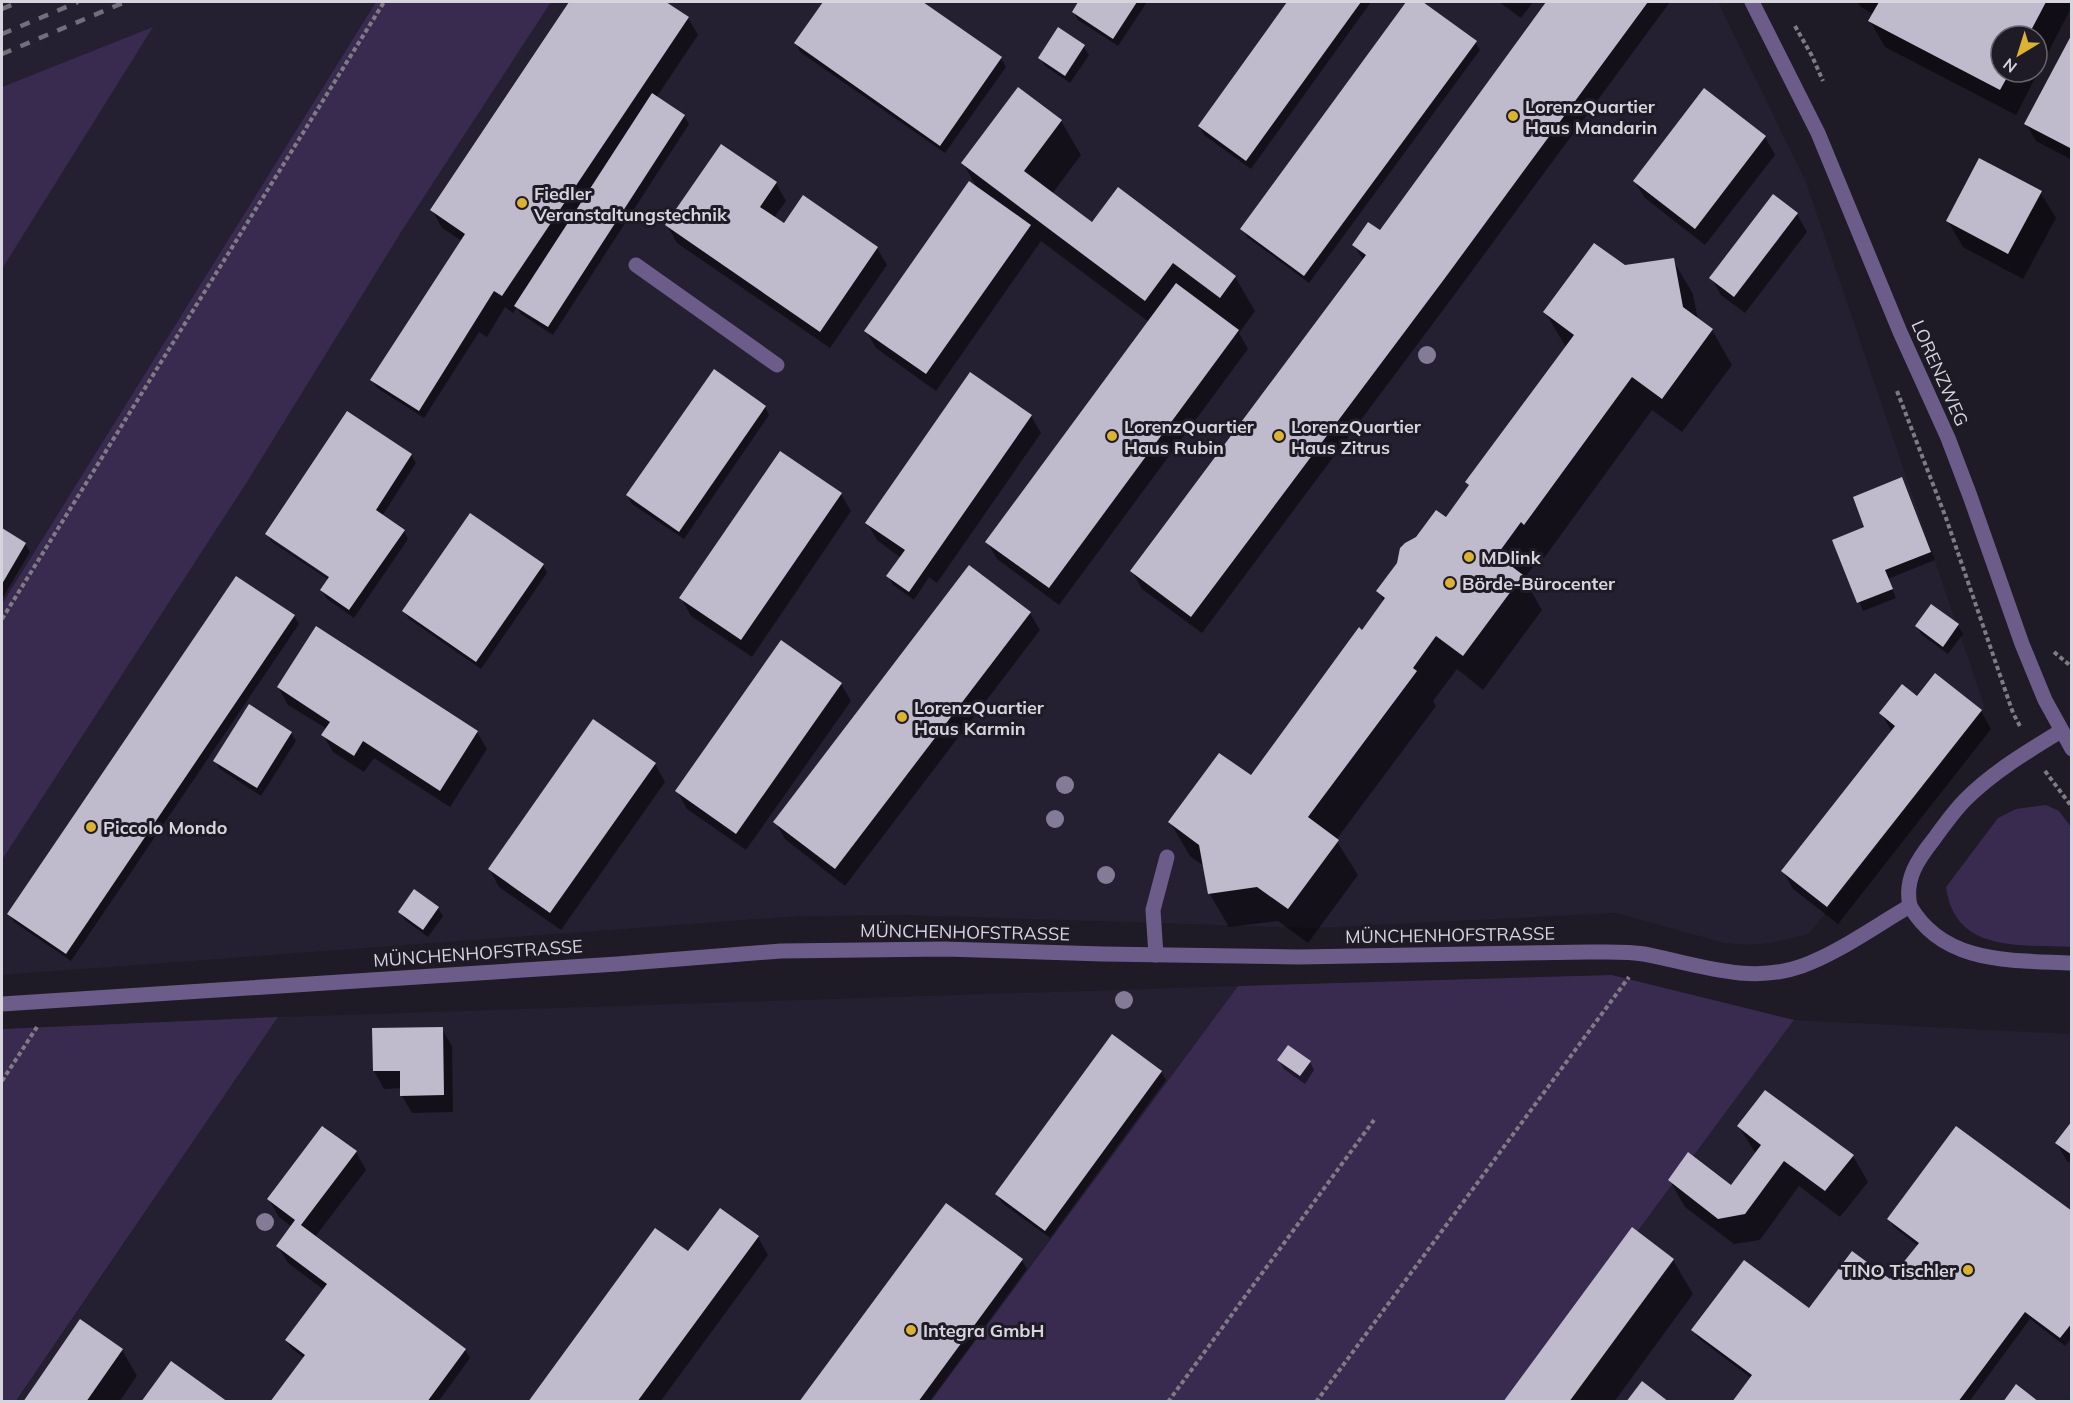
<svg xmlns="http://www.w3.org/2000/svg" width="2073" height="1403" font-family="Mulish,sans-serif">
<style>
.built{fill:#251f32}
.green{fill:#382b4f}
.shadow{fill:#0007;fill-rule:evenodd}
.building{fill:#bfbacc}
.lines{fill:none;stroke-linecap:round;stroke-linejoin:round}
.path{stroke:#7e7b85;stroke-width:4;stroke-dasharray:4.5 3;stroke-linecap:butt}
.minor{stroke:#6b5c89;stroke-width:15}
.rail{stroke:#736f7a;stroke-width:4.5;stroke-dasharray:10 10;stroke-linecap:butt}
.tree{fill:#847c96}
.poi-dot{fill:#dcb233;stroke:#1e1a26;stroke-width:2}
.labels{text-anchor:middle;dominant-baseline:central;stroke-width:6;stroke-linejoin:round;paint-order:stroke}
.poi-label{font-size:18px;font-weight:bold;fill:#d6d4dd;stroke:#1e1a26;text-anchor:start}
.street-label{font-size:18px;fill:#d6d4dd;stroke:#1e1a26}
</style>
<rect width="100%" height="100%" fill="#1e1a26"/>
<g class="built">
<polygon points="2,2 376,2 2,604 2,269 152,28 2,87"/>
<polygon points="551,2 1718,2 1806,182 1985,708 1809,934 1771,943 1748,945 1724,943 1616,913 1315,928 908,915 798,916 2,975 2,860 247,482 403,229"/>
<polygon points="1238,986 930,1401 16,1402 278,1017"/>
<polygon points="1794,1020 2071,1034 2072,1395 2067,1401 1512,1402"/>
</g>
<g class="green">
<polygon points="376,2 551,2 403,229 247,482 2,860 2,604"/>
<polygon points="153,27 2,269 2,87"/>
<path d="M 2046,805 L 2059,811 L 2071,827 L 2071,947 C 2021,944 1955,954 1946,887 L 1998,818 L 2016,809 Z"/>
<polygon points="1612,975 1794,1020 1512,1401 930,1402 1238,986"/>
<polygon points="278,1017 16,1401 2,1401 2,1029"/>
</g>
<g class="shadow">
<polygon points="571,2 664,2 688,18 698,35 656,98 684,116 689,124 553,335 521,314 517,307 513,313 505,307 487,337 479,332 424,418 377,388 372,380 462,241 442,228 432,210"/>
<polygon points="825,2 920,2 1001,58 1006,67 945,153 800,52 796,43"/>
<polygon points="1080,2 1147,2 1118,46 1078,20 1073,12"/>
<polygon points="1289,2 1371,2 1251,169 1204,135 1199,126"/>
<polygon points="1408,2 1420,2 1475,42 1480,50 1309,283 1247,237 1242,229"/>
<polygon points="1499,2 1533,2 1521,18"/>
<polygon points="1548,2 1670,2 1455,294 1202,633 1142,589 1132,571 1364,262 1354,245 1380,232"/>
<path d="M 1857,2 L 2072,2 L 2072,6 L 2016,115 L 1885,47 L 1870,21 L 1873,14 L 1861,7 ZM 2001,36 L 2037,36 L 2037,72 L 2001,72 Z"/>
<polygon points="2072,37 2072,160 2036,141 2026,124"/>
<polygon points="1084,47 1089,55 1070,83 1045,66 1040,58"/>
<polygon points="1704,90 1765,137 1775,155 1705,245 1645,198 1634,181"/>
<polygon points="1061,121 1081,155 1052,194 1092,224 1235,277 1255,311 1239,333 1248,349 1059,605 997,559 987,542 1149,322 1041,241 936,391 876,348 866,331 978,190 963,163"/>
<polygon points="776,183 786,201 774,218 785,225 877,248 887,265 830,348 677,243 667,225"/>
<polygon points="2040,192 2056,218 2023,279 1963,247 1948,221"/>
<polygon points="1797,214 1807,232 1745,313 1721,295 1711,278"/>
<polygon points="1673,260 1693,294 1698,320 1712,330 1732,365 1682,432 1652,410 1544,558 1541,556 1524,579 1542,610 1483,690 1457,669 1433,701 1436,706 1336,840 1358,875 1308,943 1278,921 1229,927 1209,893 1205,867 1190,856 1170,822 1251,777 1384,602 1378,591 1446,519 1470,487 1467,482 1566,347 1545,312 1624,267"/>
<polygon points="765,407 769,415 684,539 632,504 627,495"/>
<polygon points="1031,416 1041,433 937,583 929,577 914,600 893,585 888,576 901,558 877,540 867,523"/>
<path d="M 411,455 L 416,463 L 382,516 L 404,531 L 408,539 L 354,618 L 327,599 L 322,591 L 329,580 L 272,542 L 267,534 ZM 272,536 L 336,580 L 335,582 L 272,540 Z"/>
<polygon points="1906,487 1935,560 1888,579 1896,598 1863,611 1834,540 1866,527"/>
<polygon points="841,494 851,511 752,657 691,616 681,598"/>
<polygon points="2,529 25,544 30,552 2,599"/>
<polygon points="543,565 547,573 481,669 409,619 404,611"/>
<polygon points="1030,613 1040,630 845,886 785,839 775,822"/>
<polygon points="294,616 299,624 71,961 14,922 9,914"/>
<polygon points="1958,626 1963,634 1948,654 1922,635 1917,627"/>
<polygon points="841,684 851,701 746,850 687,809 677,791"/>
<polygon points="278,687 477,732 487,749 450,807 374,758 364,772 333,752 323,735 327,729 288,705"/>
<polygon points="1917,698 1981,711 1991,729 1838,924 1793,889 1783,871 1892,732 1881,713"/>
<polygon points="291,733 296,741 261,796 220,769 215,761"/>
<polygon points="655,764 665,782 561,930 499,887 489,869"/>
<polygon points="438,908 443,916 428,937 405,920 400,912"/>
<polygon points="442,1029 452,1046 453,1112 412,1113 402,1096 402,1088 384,1089 374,1071 373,1030"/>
<polygon points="1279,1061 1310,1062 1314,1070 1305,1084 1284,1069"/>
<polygon points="1161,1072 1166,1080 1050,1238 1002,1203 997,1194"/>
<polygon points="2072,1124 2072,1164 2067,1161 2057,1144"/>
<polygon points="1739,1127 1853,1156 1868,1182 1840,1217 1799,1186 1760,1240 1734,1244 1685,1207 1670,1181 1732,1187 1756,1154"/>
<polygon points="356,1152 366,1170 315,1237 465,1350 470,1358 438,1402 272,1402 304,1358 291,1348 286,1340 324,1290 288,1263 278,1246 292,1227 279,1217 269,1200"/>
<polygon points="946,1205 1022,1261 1027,1269 929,1402 801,1402"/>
<polygon points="2072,1212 2072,1338 2065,1346 2030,1319 1969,1402 1734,1402 1751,1378 1698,1338 1693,1330 1809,1310 1891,1281 1918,1246 1894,1227 1889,1219"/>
<polygon points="1632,1230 1673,1260 1693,1294 1614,1402 1505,1402"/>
<polygon points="758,1237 768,1255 660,1402 530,1402 688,1253"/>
<polygon points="122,1350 137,1376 119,1402 25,1402"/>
</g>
<g class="building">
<polygon points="569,2 666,2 689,17 502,296 494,291 419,411 370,380 465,234 430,210"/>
<polygon points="823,2 923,2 1002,57 940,146 794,43"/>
<polygon points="1078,2 1137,2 1113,39 1072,12"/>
<polygon points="1287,2 1361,2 1246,161 1198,126"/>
<polygon points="1406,2 1423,2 1477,41 1304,276 1240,229"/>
<polygon points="1546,2 1648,2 1445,278 1191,617 1130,571 1366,255 1352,245 1368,222 1380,230"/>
<polygon points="1879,2 2046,2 2028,36 2001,36 2001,72 2010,72 2000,90 1868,21"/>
<polygon points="1058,27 1085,45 1065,76 1038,58"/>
<polygon points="2072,34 2072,149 2024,124"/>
<polygon points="1018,87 1062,120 1024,171 1092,222 1118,187 1236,276 1220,298 1173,263 1145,301 961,163"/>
<polygon points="1704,88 1766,136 1695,229 1633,181"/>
<polygon points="652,93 685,115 548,327 514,306"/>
<polygon points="721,144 777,182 760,207 784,223 803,195 878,247 820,332 665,225"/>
<polygon points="1979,158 2042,191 2008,254 1946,221"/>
<polygon points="969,181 1031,225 926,374 864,331"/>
<polygon points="1773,194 1798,213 1734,297 1709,278"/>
<polygon points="1594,243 1625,265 1674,258 1683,307 1713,329 1662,399 1632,377 1524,525 1521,522 1497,555 1523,575 1463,656 1436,636 1413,668 1417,671 1308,817 1339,840 1288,909 1257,887 1208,894 1199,845 1168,822 1219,753 1251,775 1359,627 1362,630 1385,598 1376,591 1397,563 1400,548 1405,543 1416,537 1436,510 1446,517 1469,485 1465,482 1574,335 1543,312"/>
<polygon points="1176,283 1239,330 1049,588 985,542"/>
<polygon points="714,369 766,406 679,532 626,495"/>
<polygon points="970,372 1032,415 909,592 886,576 905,550 865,523"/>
<polygon points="347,411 412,454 376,510 405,530 349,610 320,590 329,577 265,534"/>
<polygon points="780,451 842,493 741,640 679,598"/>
<polygon points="1902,477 1931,552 1885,570 1893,589 1857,603 1832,540 1864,527 1853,497"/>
<polygon points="470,513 544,564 476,662 402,611"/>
<polygon points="2,528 26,543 2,584"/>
<polygon points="969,565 1031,612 835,869 773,822"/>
<polygon points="236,576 295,615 66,954 7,914"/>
<polygon points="1931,604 1959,624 1943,647 1915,626"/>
<polygon points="316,626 478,731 440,791 363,741 354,756 321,735 330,722 277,687"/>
<polygon points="781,640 842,683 736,834 675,791"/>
<polygon points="1935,673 1982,710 1827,907 1781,871 1895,726 1879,713 1902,684 1917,696"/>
<polygon points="249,704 292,732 257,788 213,761"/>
<polygon points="593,719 656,763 550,913 488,869"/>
<polygon points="414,889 439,907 423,930 398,912"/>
<polygon points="443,1027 444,1095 400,1096 400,1071 373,1071 372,1028"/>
<polygon points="1112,1034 1162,1071 1045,1231 995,1194"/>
<polygon points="1288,1045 1311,1061 1300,1076 1277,1060"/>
<polygon points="1765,1090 1854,1155 1825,1191 1784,1161 1745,1214 1718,1219 1668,1180 1688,1152 1731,1185 1761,1145 1737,1126"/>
<polygon points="2072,1121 2072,1155 2055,1143"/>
<polygon points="322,1126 357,1151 301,1225 466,1349 427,1402 270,1402 305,1355 285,1340 327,1284 276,1246 295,1220 267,1199"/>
<polygon points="1956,1126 2072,1211 2072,1323 2060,1338 2025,1312 1958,1402 1732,1402 1752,1375 1691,1330 1744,1260 1809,1308 1852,1251 1890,1279 1919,1243 1887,1219"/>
<polygon points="946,1203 1023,1259 918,1402 799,1402"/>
<polygon points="720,1208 759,1236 637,1402 528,1402 655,1228 688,1251"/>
<polygon points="1632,1227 1674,1259 1569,1402 1503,1402"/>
<polygon points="80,1319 123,1349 86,1402 23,1402"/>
<polygon points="171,1361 228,1402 141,1402"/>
<polygon points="1642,1381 1669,1402 1626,1402"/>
<polygon points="2016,1384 2039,1402 2003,1402"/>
</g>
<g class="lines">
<g class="path">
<polyline points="1795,26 1812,56 1823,81"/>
<polyline points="1897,391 1946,518 2013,713 2021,728"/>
<polyline points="2,619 384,2"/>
<polyline points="2054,652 2072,667"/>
<polyline points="2045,771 2072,807"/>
<polyline points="2,1081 37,1027"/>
<polyline points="1168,1402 1374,1120"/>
<polyline points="1316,1402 1629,977"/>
</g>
<g class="minor">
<polyline points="1752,2 1818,133 1900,332 1948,438 1970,496 2022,644 2045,700 2072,749"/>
<polyline points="636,265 777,365"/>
<path d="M 1910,906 C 1944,965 2012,960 2072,963"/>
<polyline points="1156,955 1153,910 1167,857"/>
<path d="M 2,1004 L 617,964 L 781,951 L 945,949 L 1102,954 L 1299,957 L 1589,952 C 1607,952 1627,951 1644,954 C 1696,964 1750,985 1802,966 C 1840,952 1875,926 1910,906 C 1904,879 1918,859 1934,839 C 1944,825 1954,811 1966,799 C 1993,772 2028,751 2061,731"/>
</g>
<g class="rail">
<polyline points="2,9 19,2"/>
<polyline points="2,34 78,2"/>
<polyline points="2,54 125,2"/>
</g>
</g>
<g class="tree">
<circle cx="1427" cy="355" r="9"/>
<circle cx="1065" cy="785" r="9"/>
<circle cx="1055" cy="819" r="9"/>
<circle cx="1106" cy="875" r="9"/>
<circle cx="1124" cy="1000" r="9"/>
<circle cx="265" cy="1222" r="9"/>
</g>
<g class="poi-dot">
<circle cx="1513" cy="116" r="6"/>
<circle cx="522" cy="203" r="6"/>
<circle cx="1112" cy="436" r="6"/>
<circle cx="1279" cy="436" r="6"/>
<circle cx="1469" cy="557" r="6"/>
<circle cx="1450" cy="583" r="6"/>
<circle cx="902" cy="717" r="6"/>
<circle cx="91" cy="827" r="6"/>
<circle cx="1968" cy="1270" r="6"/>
<circle cx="911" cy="1330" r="6"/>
</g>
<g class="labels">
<g class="poi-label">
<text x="1525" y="106">LorenzQuartier<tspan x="1525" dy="21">Haus Mandarin</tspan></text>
<text x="534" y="193">Fiedler<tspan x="534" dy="21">Veranstaltungstechnik</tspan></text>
<text x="1124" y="426">LorenzQuartier<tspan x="1124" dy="21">Haus Rubin</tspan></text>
<text x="1291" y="426">LorenzQuartier<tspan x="1291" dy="21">Haus Zitrus</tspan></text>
<text x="1481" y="557">MDlink</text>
<text x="1462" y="583">Börde-Bürocenter</text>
<text x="914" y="707">LorenzQuartier<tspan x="914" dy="21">Haus Karmin</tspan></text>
<text x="103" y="827">Piccolo Mondo</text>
<text x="1956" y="1270" text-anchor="end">TINO Tischler</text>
<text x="923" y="1330">Integra GmbH</text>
</g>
<g class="street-label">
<text transform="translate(1940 373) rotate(66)">LORENZWEG</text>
<text transform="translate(965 932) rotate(1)">MÜNCHENHOFSTRASSE</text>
<text transform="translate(1450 935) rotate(-1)">MÜNCHENHOFSTRASSE</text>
<text transform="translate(478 953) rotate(-4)">MÜNCHENHOFSTRASSE</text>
</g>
</g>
<rect width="2073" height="1403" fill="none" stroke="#d6d4dd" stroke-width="6"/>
<g transform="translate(2019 54) rotate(218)"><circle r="28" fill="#1e1a26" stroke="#68646f" stroke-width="1.5"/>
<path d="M0-4.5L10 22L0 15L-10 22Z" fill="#dcb233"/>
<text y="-9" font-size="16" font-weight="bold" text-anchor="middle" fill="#d6d4dd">N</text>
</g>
</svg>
